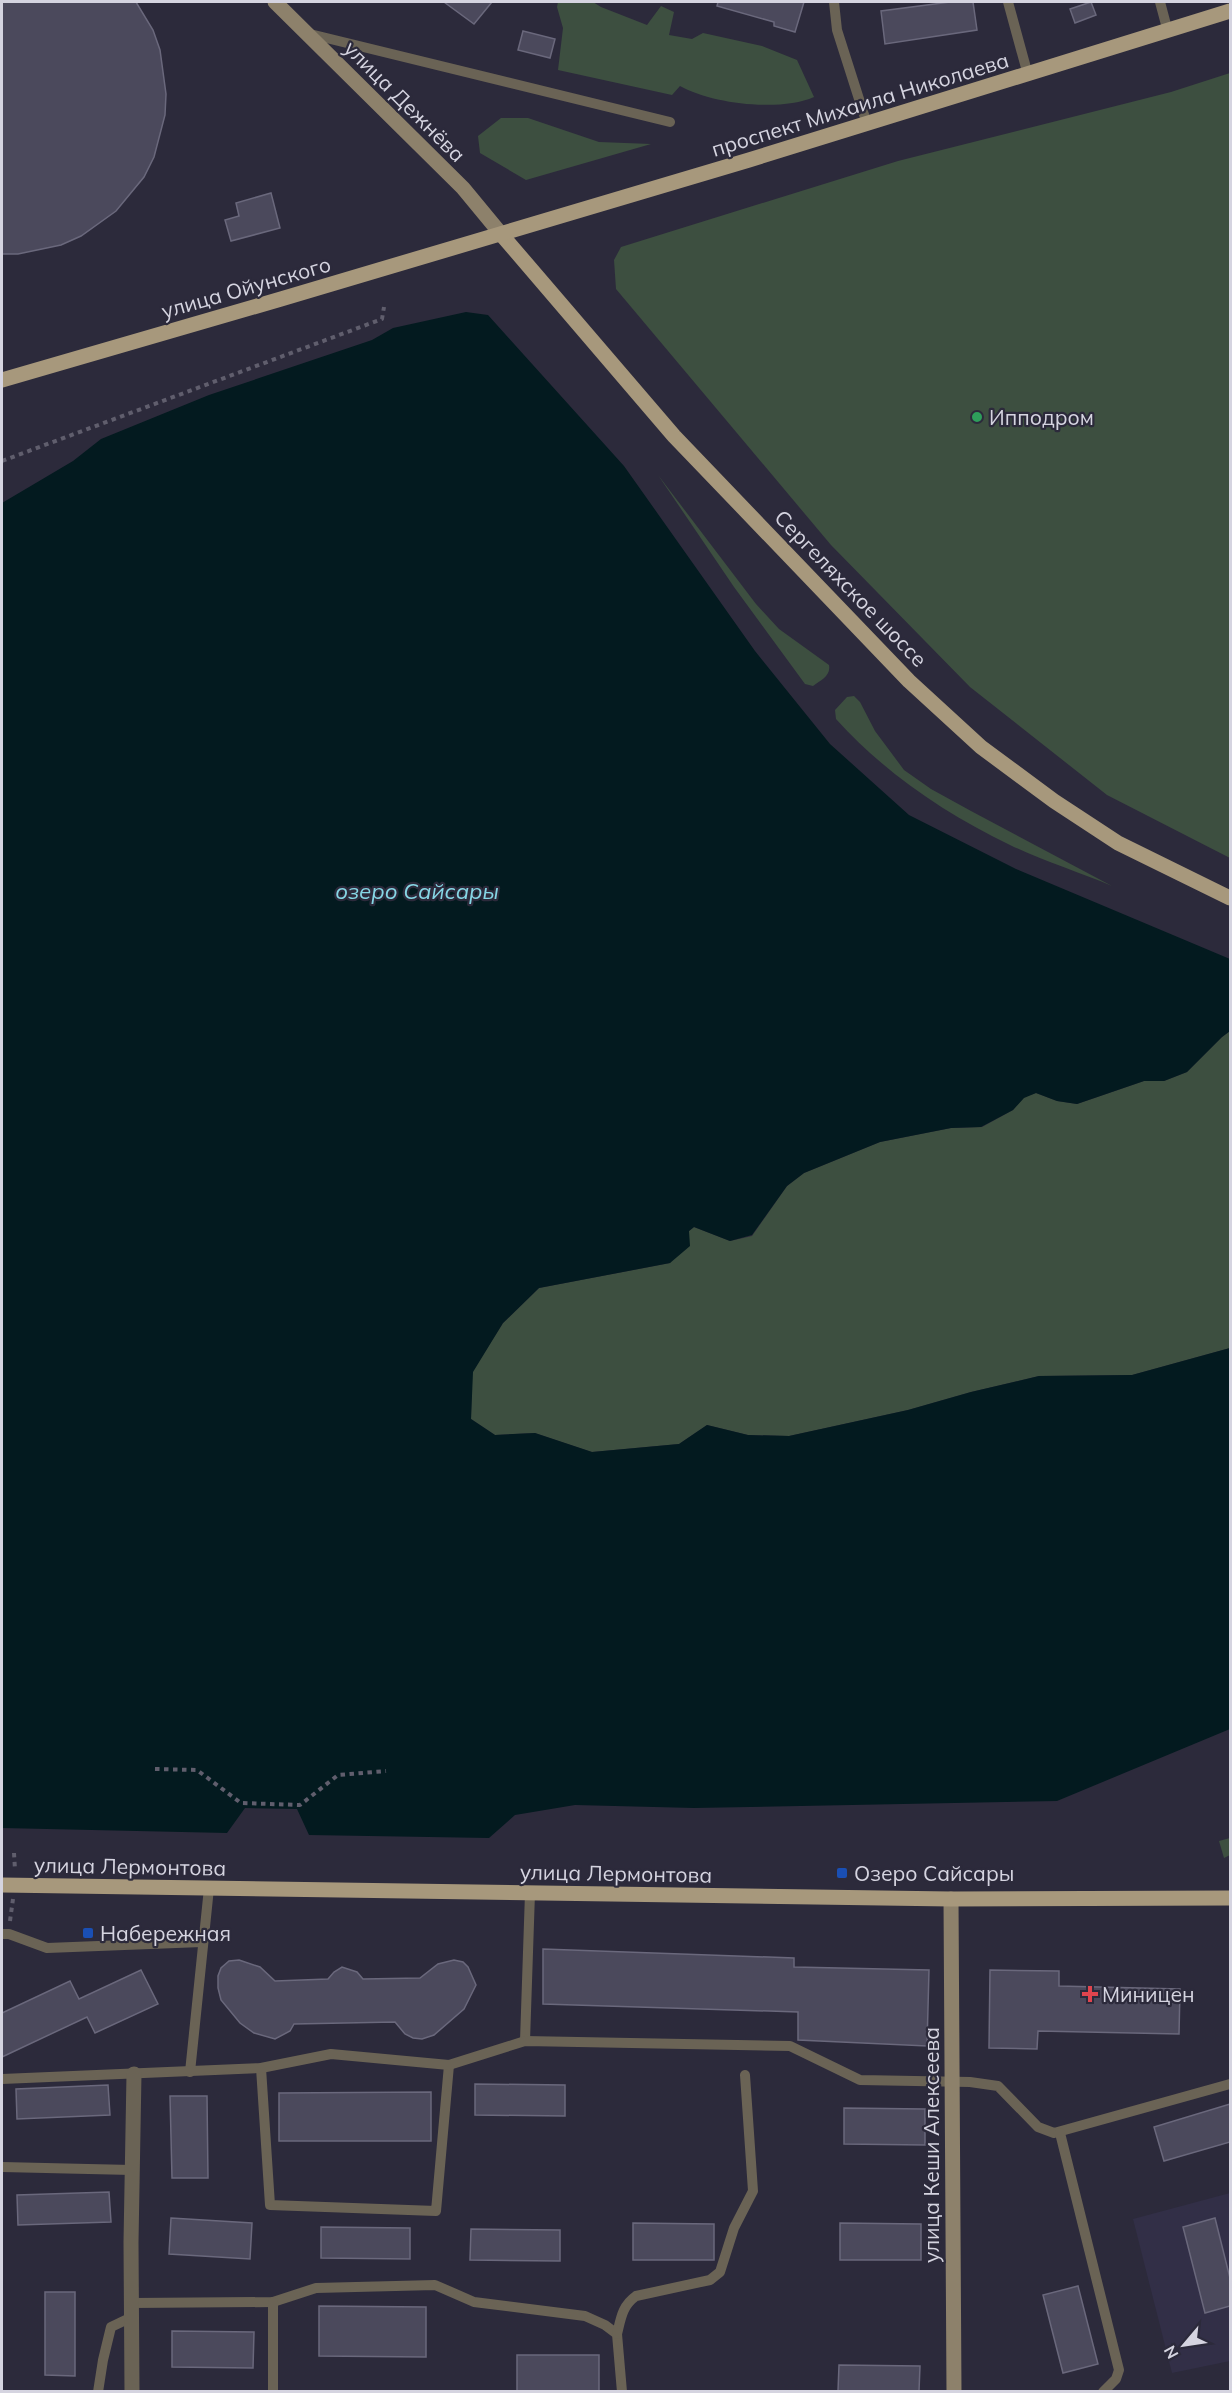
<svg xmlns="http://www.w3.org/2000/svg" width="1232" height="2393" font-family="Mulish,sans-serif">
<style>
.built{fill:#322f47}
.green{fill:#3d4f40}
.water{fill:#031a1f}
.building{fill:#4b495c;stroke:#6a687c;stroke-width:1.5}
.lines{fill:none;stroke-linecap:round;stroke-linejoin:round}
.path{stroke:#605e6d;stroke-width:4;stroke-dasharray:4.5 4.5;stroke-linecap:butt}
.lane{stroke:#6a6355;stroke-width:10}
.street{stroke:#6a6355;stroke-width:15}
.secondary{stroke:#8d816b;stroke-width:15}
.primary{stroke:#a7987c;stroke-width:15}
.leisure-dot{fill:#2e9e5b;stroke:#2c2a3b;stroke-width:2}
.transit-dot{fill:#1a4fb4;stroke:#2c2a3b;stroke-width:2}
.health-dot{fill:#e0444e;stroke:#2c2a3b;stroke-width:2}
.labels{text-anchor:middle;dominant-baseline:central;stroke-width:4.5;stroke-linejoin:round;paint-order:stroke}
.street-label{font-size:21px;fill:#d5d4e0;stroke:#2c2a3b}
.poi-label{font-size:21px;fill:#d5d4e0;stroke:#2c2a3b;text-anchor:start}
.water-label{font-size:22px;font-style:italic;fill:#86d6e5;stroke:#2c2a3b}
</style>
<rect width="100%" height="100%" fill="#2c2a3b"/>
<polygon class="built" points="1230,2193 1230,2361 1172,2373 1133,2219"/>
<g class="green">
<path d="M 558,2 L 593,2 L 601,7 L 647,25 L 661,6 L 674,12 L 669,35 L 692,39 L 703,33 L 762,46 L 797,60 L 814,97 C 780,112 712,104 680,86 L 672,95 L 558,70 L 563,28 L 557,7 Z"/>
<polygon points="1230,73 1230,858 1107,795 970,687 831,545 616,289 614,260 621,247 898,161 1171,92"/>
<polygon points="501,118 528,118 599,142 651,144 526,180 480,153 478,136"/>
<path d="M 658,475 L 756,604 L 779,629 L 829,665 C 831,676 821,680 813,686 L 805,684 L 734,587 Z"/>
<path d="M 854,696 L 860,702 L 875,731 L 904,770 L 931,789 L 971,811 L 1112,886 C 1079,872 1043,861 1010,845 C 944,813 885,773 836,719 L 835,710 L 847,697 Z"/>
<polygon points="1230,1031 1230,1348 1132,1375 1039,1376 971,1392 908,1410 789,1436 748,1435 707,1425 679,1444 592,1452 535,1433 495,1435 471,1419 472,1372 503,1323 539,1288 670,1263 689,1231 694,1227 730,1241 752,1236 787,1186 804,1173 880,1142 951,1128 982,1127 1013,1110 1024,1097 1036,1093 1057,1101 1077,1104 1144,1081 1164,1081 1187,1072 1222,1037"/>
<polygon points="1230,1838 1230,1855 1224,1858 1219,1841"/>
</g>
<polygon class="water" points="466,312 488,315 624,466 755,651 830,744 909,815 1016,869 1230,959 1230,1031 1222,1037 1187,1072 1164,1081 1144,1081 1077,1104 1057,1101 1036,1093 1024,1098 1013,1110 981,1127 951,1128 880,1142 804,1173 787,1186 752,1235 730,1241 694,1227 689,1231 690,1246 670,1263 539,1288 503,1323 473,1372 471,1419 495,1435 535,1433 592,1452 679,1444 707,1425 748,1435 789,1436 908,1410 971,1392 1039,1376 1132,1375 1230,1348 1230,1729 1057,1801 694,1808 575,1805 515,1815 489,1838 309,1835 297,1809 245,1808 227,1833 2,1828 2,503 73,461 101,439 209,395 372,340 393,328"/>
<g class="building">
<polygon points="2,2 136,2 153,30 160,50 166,94 165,115 154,157 144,177 116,211 81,236 61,245 18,254 2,254"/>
<polygon points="444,2 492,2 474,24"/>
<polygon points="718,2 804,2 795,32 774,26 774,22 717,6"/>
<polygon points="950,2 973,2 977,30 885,44 881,11"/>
<polygon points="1091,2 1096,15 1075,23 1070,9"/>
<polygon points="523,31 555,39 550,58 518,50"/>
<polygon points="271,193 280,228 231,241 225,220 239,216 236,203"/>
<polygon points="543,1949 794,1958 794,1967 929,1970 927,2046 798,2040 798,2012 543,2004"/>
<polygon points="239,1960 260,1967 275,1981 328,1979 334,1972 342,1967 357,1972 363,1979 420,1978 438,1964 454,1960 463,1962 468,1967 476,1985 464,2009 434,2035 422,2039 413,2038 405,2034 395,2022 294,2024 290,2031 275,2039 254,2033 240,2023 221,2000 218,1988 218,1976 221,1968 229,1961"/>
<polygon points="141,1970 158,2004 95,2033 87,2017 2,2057 2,2013 70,1981 79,1999"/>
<polygon points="990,1970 1059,1971 1059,1986 1180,1989 1179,2034 1038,2031 1037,2049 989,2048"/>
<polygon points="475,2084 565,2085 565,2116 475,2115"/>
<polygon points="108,2085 110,2115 17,2119 16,2089"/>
<polygon points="431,2092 431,2141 279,2141 279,2093"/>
<polygon points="170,2096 207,2096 208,2178 172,2178"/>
<polygon points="1230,2104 1230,2142 1164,2161 1154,2127"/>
<polygon points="844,2108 925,2109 925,2145 844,2144"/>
<polygon points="109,2192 111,2222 18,2225 17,2195"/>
<polygon points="171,2218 252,2223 250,2259 169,2254"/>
<polygon points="1215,2218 1230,2278 1230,2306 1205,2313 1183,2227"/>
<polygon points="633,2223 714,2224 714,2260 633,2260"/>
<polygon points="840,2223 921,2224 921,2260 840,2260"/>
<polygon points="321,2227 410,2228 410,2259 321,2258"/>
<polygon points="471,2229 560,2230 560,2261 470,2260"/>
<polygon points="1078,2286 1098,2364 1063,2373 1043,2295"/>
<polygon points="45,2292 75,2292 75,2376 45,2375"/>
<polygon points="319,2306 426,2307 426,2357 319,2356"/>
<polygon points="172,2331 254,2332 253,2368 172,2367"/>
<rect x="517" y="2355" width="82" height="36"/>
<polygon points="839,2365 920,2366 919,2391 838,2391"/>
</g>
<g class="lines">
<g class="path">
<polyline points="2,461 382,319 384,307"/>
<polyline points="155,1769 197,1770 241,1803 300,1805 338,1775 386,1771"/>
<polyline points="14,1853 15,1870"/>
<polyline points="10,1921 13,1899"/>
</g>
<g class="lane">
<polyline points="834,2 837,30 867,124"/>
<polyline points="1008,2 1028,75"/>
<polyline points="1160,2 1168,32"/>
<polyline points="310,34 670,122"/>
<polyline points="2,1934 9,1934 47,1948 202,1942"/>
<polyline points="525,2041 530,1893"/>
<polyline points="261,2068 270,2205 436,2211 449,2065"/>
<polyline points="190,2072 209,1888"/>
<polyline points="2,2079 261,2068 331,2054 449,2065 525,2041 790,2046 860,2080 970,2082 998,2086 1038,2127 1054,2133 1230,2084"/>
<polyline points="1060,2133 1119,2370 1116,2379 1103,2392"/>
<polyline points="2,2167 132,2170"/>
<polyline points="132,2303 273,2302 316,2288 435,2285 474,2302 585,2316 605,2325 617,2334 622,2392"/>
<path d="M 617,2334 C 621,2318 622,2306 636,2296 L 710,2280 L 720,2272 L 734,2228 L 753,2191 L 745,2075"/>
<polyline points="98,2392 103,2360 111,2327 132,2317"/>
<polyline points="273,2392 273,2302"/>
</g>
<polyline class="street" points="132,2392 131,2242 134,2074"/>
<g class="secondary">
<polyline points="275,2 463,188 501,234"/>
<polyline points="951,1899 954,2392"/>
</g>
<g class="primary">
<polyline points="501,234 674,436 909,681 981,747 1054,801 1118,843 1230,898"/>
<polyline points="2,380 281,299 749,160 1230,11"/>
<polyline points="2,1885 951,1899 1230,1898"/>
</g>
</g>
<circle class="leisure-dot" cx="977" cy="417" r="6"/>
<g class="transit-dot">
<rect x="836" y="1867" width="12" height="12" rx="3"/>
<rect x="82" y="1927" width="12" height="12" rx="3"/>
</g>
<path class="health-dot" d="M1087 1985h6v6h6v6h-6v6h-6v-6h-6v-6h6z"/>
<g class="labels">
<g class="street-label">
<text transform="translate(405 101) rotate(45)">улица Дежнёва</text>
<text transform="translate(860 104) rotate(-17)">проспект Михаила Николаева</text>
<text transform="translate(246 287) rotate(-16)">улица Ойунского</text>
<text transform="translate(851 588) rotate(46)">Сергеляхское шоссе</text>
<text transform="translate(130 1866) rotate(1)">улица Лермонтова</text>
<text transform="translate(616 1873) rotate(1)">улица Лермонтова</text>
<text transform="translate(931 2145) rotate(-90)">улица Кеши Алексеева</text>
</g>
<g class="poi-label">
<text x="989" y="417">Ипподром</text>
<text x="854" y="1873">Озеро Сайсары</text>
<text x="100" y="1933">Набережная</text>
<text x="1102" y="1994">Миницен</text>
</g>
<g class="water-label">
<text x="417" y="891">озеро Сайсары</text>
</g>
</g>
<rect width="1232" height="2393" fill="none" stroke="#d5d4e0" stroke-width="6"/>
<g transform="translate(1184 2345) rotate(241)" stroke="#2c2a3b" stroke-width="4.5" paint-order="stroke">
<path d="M0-4.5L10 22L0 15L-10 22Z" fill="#d5d4e0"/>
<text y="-9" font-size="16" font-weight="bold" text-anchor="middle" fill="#d5d4e0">N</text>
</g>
</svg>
